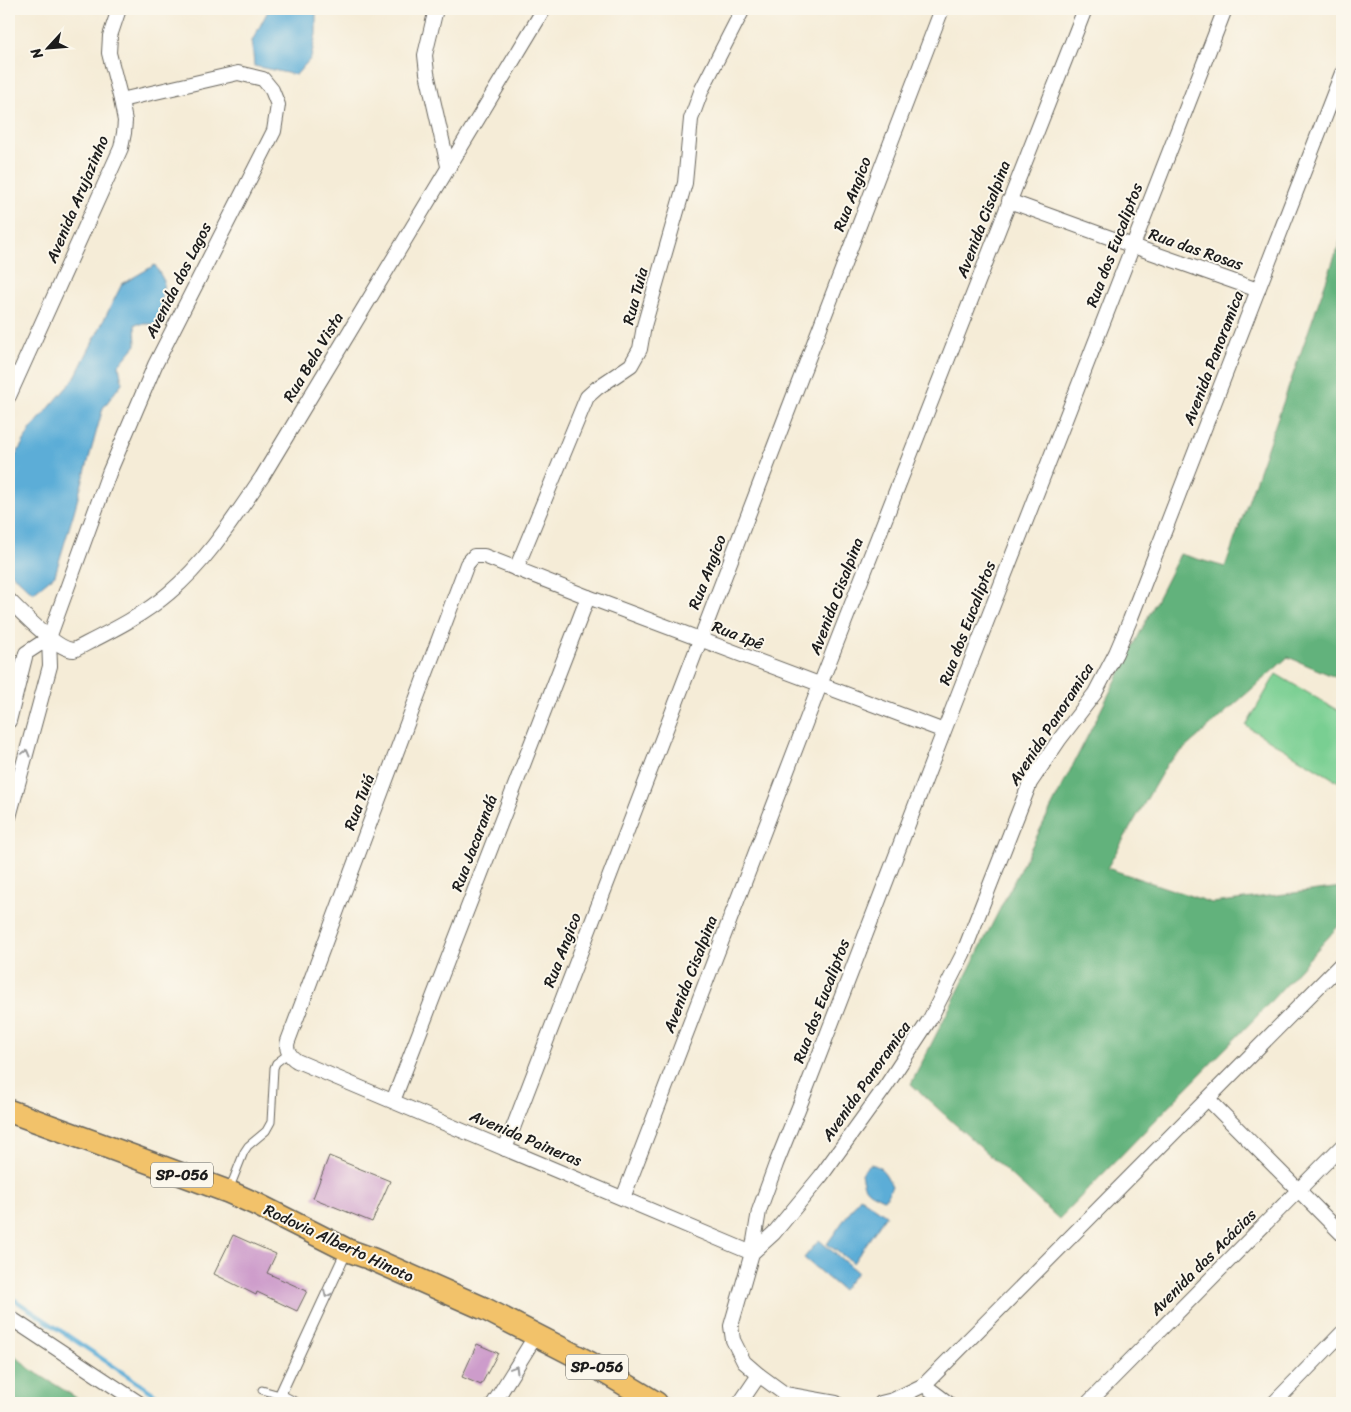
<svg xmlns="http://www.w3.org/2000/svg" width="1351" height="1412" font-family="Sriracha,sans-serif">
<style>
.green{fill:#79cf92;stroke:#4a7657}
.forest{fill:#62b27c;stroke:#3f674c}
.water{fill:#5cadd7;stroke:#3c647a}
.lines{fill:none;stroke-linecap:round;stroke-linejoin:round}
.stream{stroke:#5cadd7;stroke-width:4.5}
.building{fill:#cd9ccb}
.service-casing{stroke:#68655d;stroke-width:9}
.pedestrian-casing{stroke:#68655d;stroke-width:12}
.minor-casing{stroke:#68655d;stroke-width:16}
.primary-casing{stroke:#68655d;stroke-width:25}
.service{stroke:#fff;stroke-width:7}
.pedestrian{stroke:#fff;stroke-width:10}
.minor{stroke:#fff;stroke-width:14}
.primary{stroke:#f2c26a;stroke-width:22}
.oneway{stroke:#999}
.labels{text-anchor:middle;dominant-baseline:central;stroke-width:4;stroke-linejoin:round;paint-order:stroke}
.shield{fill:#fbf7ec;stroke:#5f5e5a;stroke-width:1}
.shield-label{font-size:15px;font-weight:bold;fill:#1c1c1c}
.street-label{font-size:16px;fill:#1c1c1c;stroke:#fbf7ec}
</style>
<rect width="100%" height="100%" fill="#fbf7ec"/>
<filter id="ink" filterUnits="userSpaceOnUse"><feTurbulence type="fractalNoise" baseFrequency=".02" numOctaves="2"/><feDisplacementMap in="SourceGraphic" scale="10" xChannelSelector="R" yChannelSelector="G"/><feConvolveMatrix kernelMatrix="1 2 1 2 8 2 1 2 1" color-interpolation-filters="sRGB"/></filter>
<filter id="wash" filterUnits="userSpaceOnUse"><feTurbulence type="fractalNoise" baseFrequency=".0096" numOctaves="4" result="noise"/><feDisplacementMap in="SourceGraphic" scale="20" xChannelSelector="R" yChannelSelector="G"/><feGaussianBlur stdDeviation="1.12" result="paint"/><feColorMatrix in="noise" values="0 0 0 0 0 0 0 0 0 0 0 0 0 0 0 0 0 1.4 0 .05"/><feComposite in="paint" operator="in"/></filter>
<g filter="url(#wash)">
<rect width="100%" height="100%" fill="#f5ecd7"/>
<polygon class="green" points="1276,674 1342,713 1342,784 1246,726"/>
<g class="forest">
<polygon points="1342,236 1342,680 1288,657 1167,764 1107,868 1212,903 1342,887 1342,922 1261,1012 1059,1219 911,1084 1180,554 1225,567"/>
<polygon points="9,1350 30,1369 85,1403 9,1403"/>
</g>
<g class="water">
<polygon points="269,9 316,9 316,34 311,58 296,75 254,66 252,41"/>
<polygon points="155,265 164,281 159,324 135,324 136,345 119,365 122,383 103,408 74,512 55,575 33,593 9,571 9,468 30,430 74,379 122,284"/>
<path d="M 870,1164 C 883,1166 886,1175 892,1186 L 887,1197 L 883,1199 C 867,1191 864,1192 861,1173 Z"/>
<polygon points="860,1197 886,1215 853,1263 827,1244"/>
<polygon points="819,1240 857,1272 842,1290 804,1258"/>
</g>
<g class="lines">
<polyline class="stream" points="9,1296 168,1403"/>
</g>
<g id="blocks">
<g class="building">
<polygon points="329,1156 390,1181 372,1222 313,1198"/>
<polygon points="233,1235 276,1254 267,1273 307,1291 297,1311 257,1292 256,1295 214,1274"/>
<polygon points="477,1344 498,1353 481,1385 462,1377"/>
</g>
</g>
</g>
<g filter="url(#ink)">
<use href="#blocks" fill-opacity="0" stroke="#68655d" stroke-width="1"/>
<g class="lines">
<defs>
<g id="service">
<polyline points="229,1190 244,1152 248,1146 266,1131 271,1122 274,1068 276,1063 289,1053"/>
<polyline points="262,1390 280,1395"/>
</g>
<polyline id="pedestrian" points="295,1403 280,1395 347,1250"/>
<g id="minor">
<polyline points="436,9 425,55 427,73 448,166"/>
<polyline points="1009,201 1133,246 1258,290"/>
<polyline points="9,396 121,148 124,133 125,121 121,100 109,53 110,36 119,9"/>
<polyline points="516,569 587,397 597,388 631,365 640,349 644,326 685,183 691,119 702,89 743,9"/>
<path d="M 9,600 C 21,612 58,651 74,650 C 107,633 141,617 169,593 C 207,561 234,518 262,477 L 544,9"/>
<polyline points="9,721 26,653 49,638"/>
<path d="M 944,731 L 588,597 L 484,556 L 474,556 L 467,564 L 288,1041 C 285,1049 290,1057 297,1061 L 752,1253 L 759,1211 L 776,1164 L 805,1092 L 944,731 L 1225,9"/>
<polyline points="9,817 50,666 49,638 109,473 155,365 274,131 278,105 272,90 263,79 238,73 121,100"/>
<polyline points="1208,1099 1342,1234"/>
<polyline points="393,1101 588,597"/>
<polyline points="505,1149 942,9"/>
<polyline points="623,1198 820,685 1085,9"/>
<polyline points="9,1317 139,1403"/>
<polyline points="759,1375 744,1362 733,1340 731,1326 752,1253 774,1233 821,1176 886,1086 930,1019 963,954 1030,783 1059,740 1095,693 1116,653 1130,620 1342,73"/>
<polyline points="924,1385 948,1403"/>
<polyline points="785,1394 836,1403"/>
<polyline points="494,1403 536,1335"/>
<polyline points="740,1403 759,1375 785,1394 794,1403"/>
<polyline points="881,1403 893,1400 924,1385 1342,963"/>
<polyline points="1088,1403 1342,1146"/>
<polyline points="1274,1403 1342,1333"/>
</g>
<polyline id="primary" points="9,1111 132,1156 229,1192 256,1204 347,1250 372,1259 485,1309 588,1362 656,1403"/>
</defs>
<use href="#service" class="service-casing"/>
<use href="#pedestrian" class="pedestrian-casing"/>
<use href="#minor" class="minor-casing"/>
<use href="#primary" class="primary-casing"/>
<use href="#service" class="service"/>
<use href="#pedestrian" class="pedestrian"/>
<use href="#minor" class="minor"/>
<use href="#primary" class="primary"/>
</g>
<defs><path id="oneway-chevron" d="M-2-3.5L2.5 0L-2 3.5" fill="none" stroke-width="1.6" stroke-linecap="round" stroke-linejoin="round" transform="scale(1.25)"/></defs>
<g class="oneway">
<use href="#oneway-chevron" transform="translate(26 753) rotate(-75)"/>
<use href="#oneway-chevron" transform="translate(327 1294) rotate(115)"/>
<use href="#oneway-chevron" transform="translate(515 1369) rotate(-59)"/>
</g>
</g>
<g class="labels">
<g class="shield">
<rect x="151" y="1162.5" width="62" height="25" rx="4"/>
<rect x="566" y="1354.5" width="62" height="25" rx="4"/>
</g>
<g class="shield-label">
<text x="182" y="1175">SP-056</text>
<text x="597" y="1367">SP-056</text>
</g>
<g class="street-label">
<text transform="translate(852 194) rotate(-69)">Rua Angico</text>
<text transform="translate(77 199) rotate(-67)">Avenida Arujazinho</text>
<text transform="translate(983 219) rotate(-69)">Avenida Cisalpina</text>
<text transform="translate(1114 245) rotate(-69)">Rua dos Eucaliptos</text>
<text transform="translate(1196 249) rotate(19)">Rua das Rosas</text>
<text transform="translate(178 280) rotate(-63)">Avenida dos Lagos</text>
<text transform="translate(635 296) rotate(-75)">Rua Tuia</text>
<text transform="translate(313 357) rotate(-59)">Rua Bela Vista</text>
<text transform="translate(1213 358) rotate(-69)">Avenida Panoramica</text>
<text transform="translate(707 572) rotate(-69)">Rua Angico</text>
<text transform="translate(836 596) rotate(-69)">Avenida Cisalpina</text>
<text transform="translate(967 623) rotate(-69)">Rua dos Eucaliptos</text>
<text transform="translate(738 635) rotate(21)">Rua Ipê</text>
<text transform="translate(1051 724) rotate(-57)">Avenida Panoramica</text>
<text transform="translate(359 802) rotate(-69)">Rua Tuiá</text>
<text transform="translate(474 843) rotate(-69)">Rua Jacarandá</text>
<text transform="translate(562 950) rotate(-69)">Rua Angico</text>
<text transform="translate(690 974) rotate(-69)">Avenida Cisalpina</text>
<text transform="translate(821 1001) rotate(-69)">Rua dos Eucaliptos</text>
<text transform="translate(866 1081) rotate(-55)">Avenida Panoramica</text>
<text transform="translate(526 1138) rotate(23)">Avenida Paineras</text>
<text transform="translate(339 1243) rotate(25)">Rodovia Alberto Hinoto</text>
<text transform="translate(1203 1262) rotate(-45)">Avenida das Acácias</text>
</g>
</g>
<rect width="1351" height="1412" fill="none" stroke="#fbf7ec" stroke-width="30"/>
<g transform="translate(48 48) rotate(244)" stroke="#fbf7ec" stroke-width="4" paint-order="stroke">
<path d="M0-4L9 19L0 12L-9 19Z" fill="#1c1c1c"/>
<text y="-8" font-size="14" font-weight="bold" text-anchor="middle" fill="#1c1c1c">N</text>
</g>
</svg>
